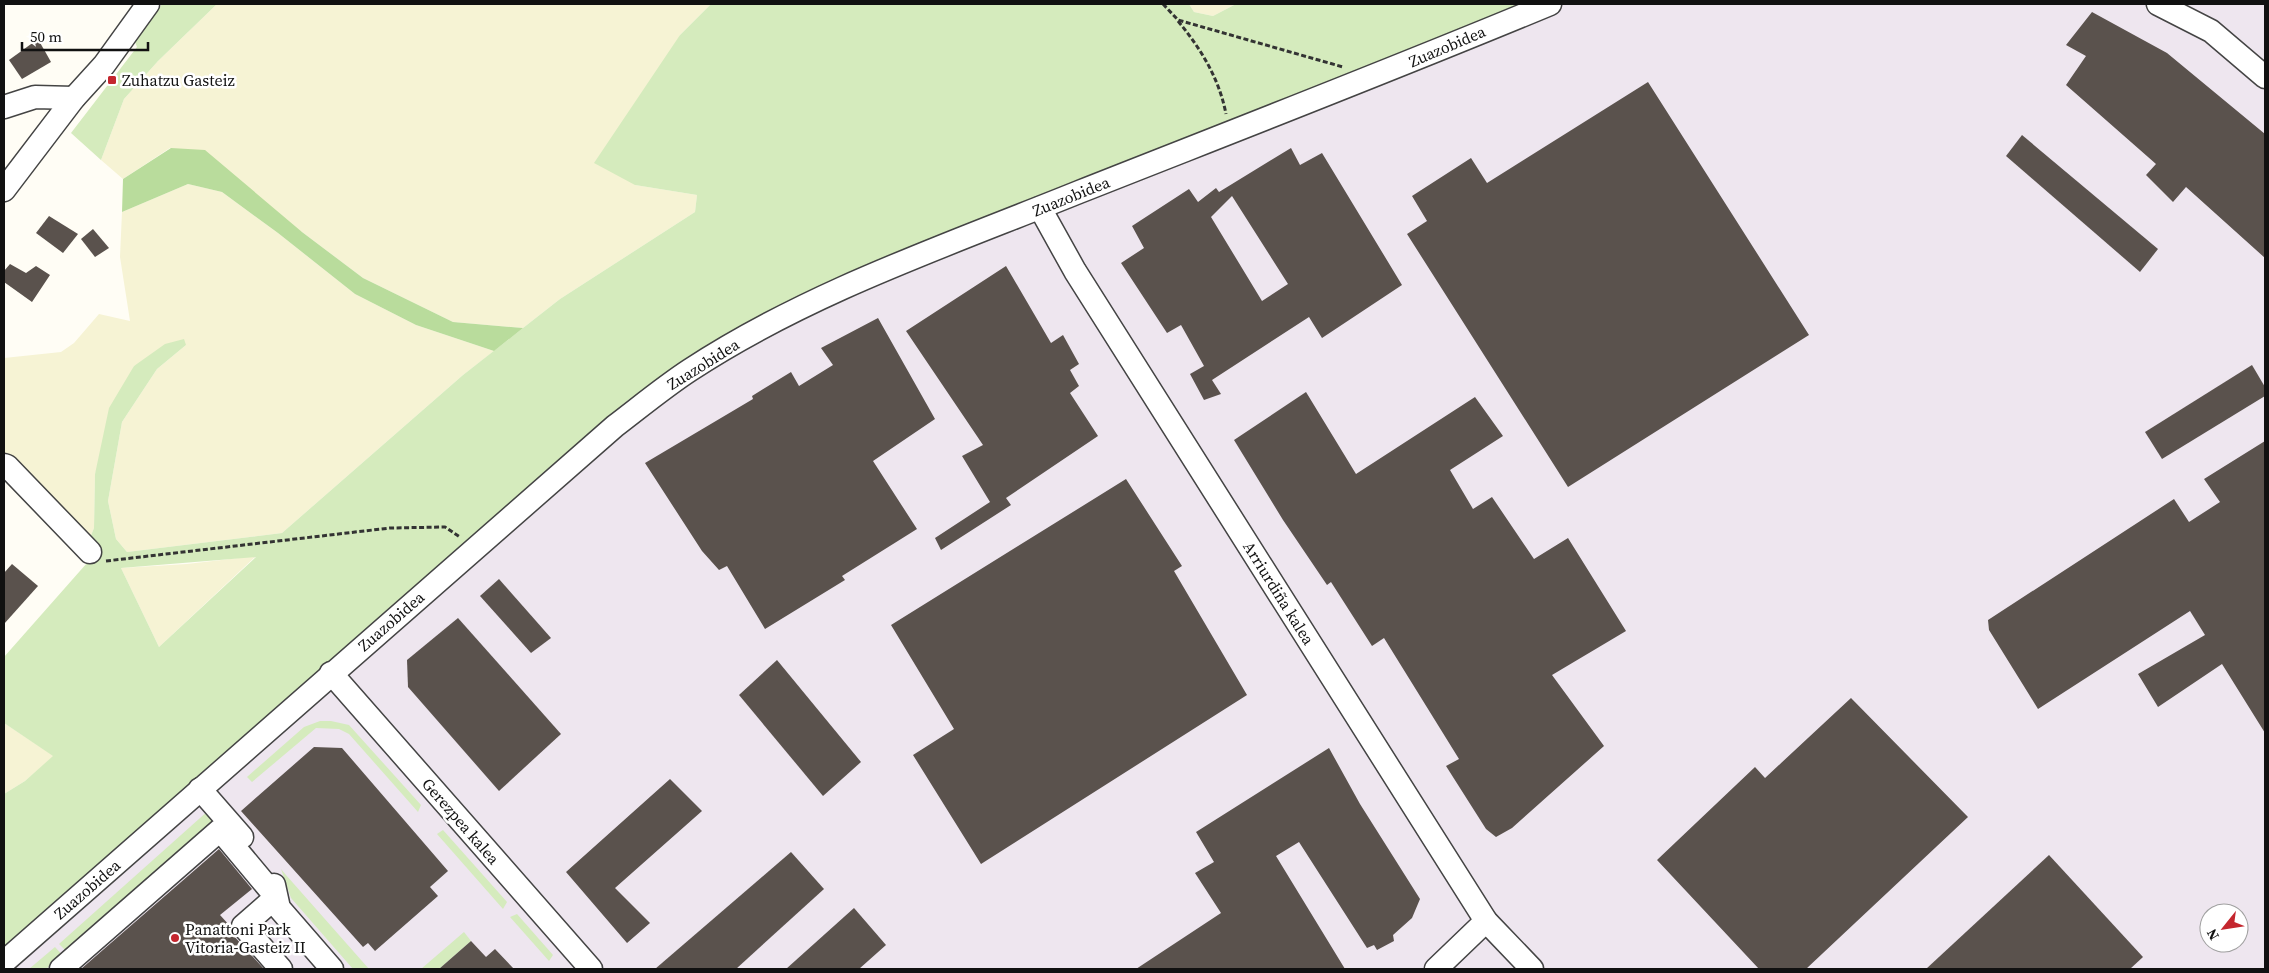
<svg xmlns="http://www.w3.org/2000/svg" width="2269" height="973" font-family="'Source Serif 4',serif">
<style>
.industrial{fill:#eee6ef;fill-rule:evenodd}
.farmland{fill:#f6f3d4}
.green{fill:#d5ebbd;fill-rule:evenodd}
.forest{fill:#b9dc9c}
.building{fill:#5a524d;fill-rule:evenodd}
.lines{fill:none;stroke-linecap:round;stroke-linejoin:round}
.minor-casing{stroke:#444;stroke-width:25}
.path{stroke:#333;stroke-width:3;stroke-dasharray:5 2.5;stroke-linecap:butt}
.minor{stroke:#fff;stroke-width:22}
.poi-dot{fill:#c4262e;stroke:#fff;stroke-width:2}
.labels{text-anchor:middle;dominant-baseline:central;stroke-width:5;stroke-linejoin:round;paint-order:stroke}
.street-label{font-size:16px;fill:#111;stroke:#fff}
.poi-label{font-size:16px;fill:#111;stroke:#fff;text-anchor:start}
</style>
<rect width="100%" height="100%" fill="#fffdf5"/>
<path class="industrial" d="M 1521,4 L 2265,4 L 2265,969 L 4,969 L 4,948 L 628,400 L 698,354 L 761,315 L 846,276 ZM 2209,913 L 2239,913 L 2239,943 L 2209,943 Z"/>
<g class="farmland">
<polygon points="217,4 711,4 680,35 635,185 697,195 695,212 560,299 523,328 453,322 363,278 302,232 170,148 123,179 101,160 124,99 158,61"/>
<polygon points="1189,4 1236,4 1213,16 1194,12"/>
<polygon points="188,184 222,192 278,233 355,294 416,325 494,351 463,375 282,533 127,552 116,539 108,501 122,422 157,369 186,345 134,366 95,474 94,528 88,543 31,473 4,454 4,358 61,352 74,343 99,314 130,321 120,257 122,212"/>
<polygon points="256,556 159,647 121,568 187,564"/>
<polygon points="4,723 54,756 25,781 4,794"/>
</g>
<g class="green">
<polygon points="162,4 217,4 158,61 124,99 101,160 71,133 137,47 135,42"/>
<path d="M 711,4 L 1189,4 L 1194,12 L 1213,16 L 1236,4 L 1521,4 L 846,276 L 761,315 L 628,400 L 4,948 L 4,794 L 25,781 L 53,756 L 4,723 L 4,657 L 87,563 L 88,543 L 94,528 L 95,474 L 109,408 L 134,366 L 165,344 L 184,339 L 186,345 L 157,369 L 122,422 L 108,501 L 116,539 L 127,552 L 282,533 L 463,375 L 560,299 L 695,212 L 697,195 L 635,185 L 594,163 L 680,35 ZM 256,557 L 159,647 L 121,568 Z"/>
<polygon points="320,721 331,721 349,725 421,805 418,812 349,734 339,729 316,728 252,782 247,777 304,727"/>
<polygon points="209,810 222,823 70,955 59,944"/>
<polygon points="443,830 507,902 503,909 437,834"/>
<polygon points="281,869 286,875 369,969 353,969 291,898"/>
<polygon points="517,914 553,955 549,961 510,917"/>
<polygon points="464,932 471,941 439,969 421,969"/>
<polygon points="55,947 66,959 53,963 46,969 29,969"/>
</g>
<polygon class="forest" points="171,148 205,150 302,232 363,278 453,322 523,328 494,351 416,325 355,294 278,233 222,192 188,184 122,212 123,179"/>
<g class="building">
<polygon points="2092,12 2167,53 2265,134 2265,258 2186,187 2173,202 2146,175 2156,164 2066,85 2086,56 2066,45"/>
<polygon points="38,39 51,62 22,79 9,60"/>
<polygon points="1648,82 1809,335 1568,487 1407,234 1427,221 1412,196 1471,158 1487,183"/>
<polygon points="2022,135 2158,249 2140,272 2006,156"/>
<path d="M 1291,148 L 1300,165 L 1322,153 L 1402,285 L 1322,338 L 1309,317 L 1212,380 L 1221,394 L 1204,400 L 1190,374 L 1204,366 L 1181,325 L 1167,333 L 1121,263 L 1144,248 L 1132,226 L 1189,189 L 1198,202 L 1216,188 L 1219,192 ZM 1232,196 L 1288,284 L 1262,301 L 1211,217 Z"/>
<polygon points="49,216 78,234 63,253 36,233"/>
<polygon points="93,229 109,248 95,257 81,239"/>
<polygon points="10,264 26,273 36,266 50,275 32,302 4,282 4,271"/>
<polygon points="1006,266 1051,343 1063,335 1079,364 1070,370 1079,386 1070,393 1098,436 1006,498 1011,505 941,550 935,538 990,502 962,456 983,445 906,331"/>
<polygon points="878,318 935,419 873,461 917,529 842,576 845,580 765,629 727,566 719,570 702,551 645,463 753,399 752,396 791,372 799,386 833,365 821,348"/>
<polygon points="2252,365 2265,387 2265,396 2162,459 2145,432"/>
<polygon points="1306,392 1356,474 1475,397 1503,436 1450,470 1473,509 1492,497 1534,559 1568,538 1626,631 1552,675 1604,746 1512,828 1496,837 1486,829 1446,766 1459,759 1384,638 1372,646 1331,582 1327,585 1283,520 1234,440"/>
<polygon points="2265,441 2265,733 2222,664 2158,707 2138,674 2205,635 2190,611 2038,709 1989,630 1988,620 2174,499 2189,522 2220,502 2204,479"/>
<polygon points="1126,479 1182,566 1174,571 1247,695 981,864 913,755 954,729 891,625"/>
<polygon points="12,564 38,586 4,624 4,573"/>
<polygon points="499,579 551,638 531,653 480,596"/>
<polygon points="458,618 561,734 499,791 408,687 407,660"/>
<polygon points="777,660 861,762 823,796 739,695"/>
<polygon points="1851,698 1968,817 1806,969 1759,969 1657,860 1755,767 1765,778"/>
<polygon points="314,747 342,748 448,871 430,887 438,896 375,951 368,943 363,947 241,811"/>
<polygon points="1329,748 1360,804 1420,899 1412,918 1393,935 1394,941 1377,950 1374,945 1367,948 1299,842 1276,856 1345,969 1136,969 1221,913 1195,873 1214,862 1196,832"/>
<polygon points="670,779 702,811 615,888 650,923 627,943 566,872"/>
<polygon points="219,849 252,889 220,915 230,926 233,935 264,969 81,969"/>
<polygon points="791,852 824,889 736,969 655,969"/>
<polygon points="2049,855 2143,957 2130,969 1926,969"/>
<polygon points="854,908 886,945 859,969 786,969"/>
<polygon points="471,941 486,957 495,949 514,969 439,969"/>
</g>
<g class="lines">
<defs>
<g id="minor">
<polyline points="2158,4 2211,31 2265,77"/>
<polyline points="4,107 35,97 74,98"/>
<polyline points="4,190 74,98 104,65 148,4"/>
<polyline points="1040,208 1075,271 1486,921 1532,969"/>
<polyline points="4,465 7,466 90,552"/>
<polyline points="331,673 591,969"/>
<polyline points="200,789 242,837"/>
<polyline points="274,885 279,908 332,969"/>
<path d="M 4,962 L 615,426 C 640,407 664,387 690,370 C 809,292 948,245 1079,192 C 1236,130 1394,69 1550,4"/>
<polyline points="61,969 220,830 276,897 243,926 281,969"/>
<polyline points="1436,969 1486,921"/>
</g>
</defs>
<use href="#minor" class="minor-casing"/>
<g class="path">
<polyline points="1163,4 1178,20 1343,67"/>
<path d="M 1178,21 C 1201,49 1219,78 1226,114"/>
<polyline points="106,561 390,528 445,527 460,537"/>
</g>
<use href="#minor" class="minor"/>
</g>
<g class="poi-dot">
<rect x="107" y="75" width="10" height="10" rx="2.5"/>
<circle cx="175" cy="938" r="5"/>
</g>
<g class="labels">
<g class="street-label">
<text transform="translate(1447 46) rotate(-23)">Zuazobidea</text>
<text transform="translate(1071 196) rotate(-22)">Zuazobidea</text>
<text transform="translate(703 364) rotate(-32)">Zuazobidea</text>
<text transform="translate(1279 593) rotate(58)">Arriurdiña kalea</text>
<text transform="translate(391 621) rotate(-41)">Zuazobidea</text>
<text transform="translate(461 821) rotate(49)">Gerezpea kalea</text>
<text transform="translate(87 889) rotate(-41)">Zuazobidea</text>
</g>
<g class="poi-label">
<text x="122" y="80">Zuhatzu Gasteiz</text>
<text x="185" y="929">Panattoni Park<tspan x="185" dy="18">Vitoria-Gasteiz II</tspan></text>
</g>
</g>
<rect width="2269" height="973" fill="none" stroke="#111111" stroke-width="10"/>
<g transform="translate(2224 928) rotate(240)"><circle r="24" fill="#ffffff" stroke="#a0a0a0"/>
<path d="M0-4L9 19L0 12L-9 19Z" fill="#c4262e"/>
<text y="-8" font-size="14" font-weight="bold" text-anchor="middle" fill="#111111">N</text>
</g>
<path d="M22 42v8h126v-8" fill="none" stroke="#111111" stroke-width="2.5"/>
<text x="30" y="42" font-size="15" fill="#111111" stroke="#ffffff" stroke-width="4" paint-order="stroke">50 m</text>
</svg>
